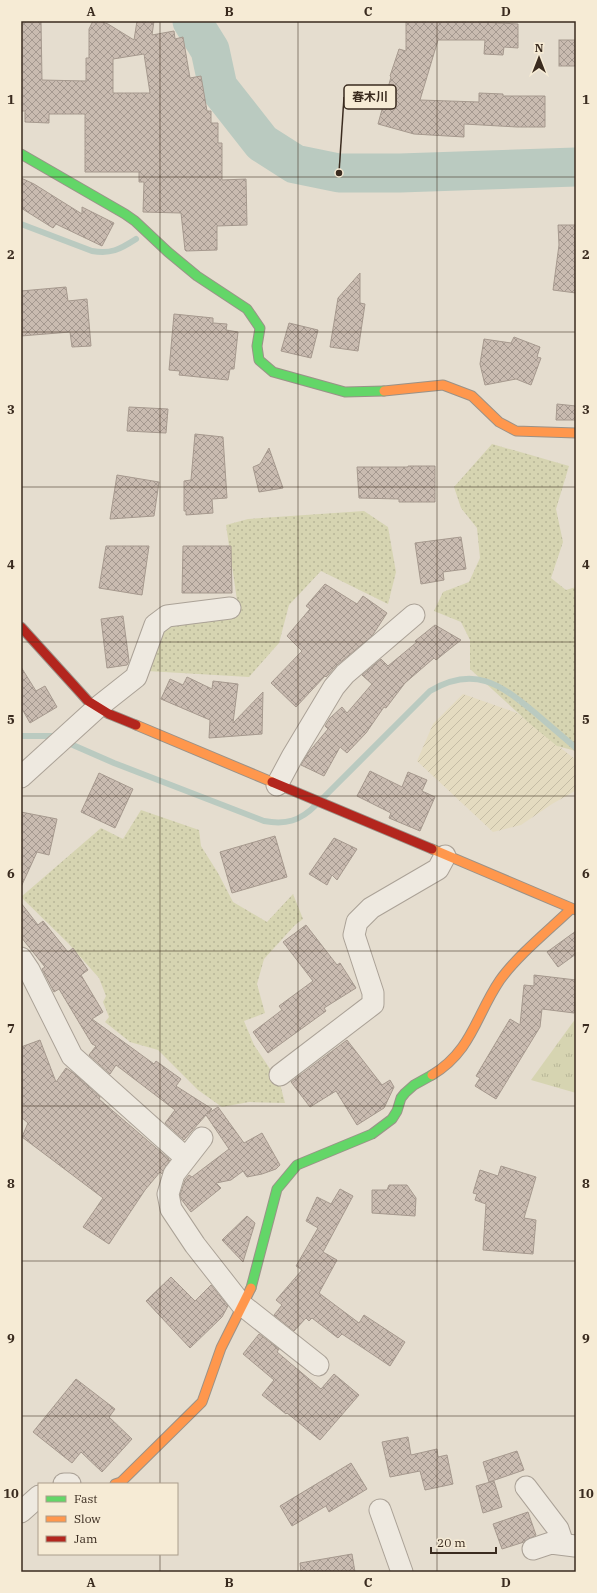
<svg xmlns="http://www.w3.org/2000/svg" width="597" height="1593" font-family="'IBM Plex Serif','Noto Sans JP',serif">
<style>
.farmland{fill:url(#farmland-furrows)}
.grass{fill:url(#grass-tufts)}
.park{fill:url(#park-dots)}
.lines{fill:none;stroke-linecap:round;stroke-linejoin:round}
.stream{stroke:#bacac0;stroke-width:6}
.river{stroke:#bacac0;stroke-width:39}
.building{fill:url(#building-cross-hatch);stroke:#a6998e;fill-rule:evenodd}
.street-casing{stroke:#aba297;stroke-width:23}
.fast-casing{stroke:#9a9288;stroke-width:11}
.slow-casing{stroke:#9a9288;stroke-width:11}
.jam-casing{stroke:#9a9288;stroke-width:11}
.street{stroke:#eee9e0;stroke-width:21}
.fast{stroke:#63d668;stroke-width:9}
.slow{stroke:#ff974d;stroke-width:9}
.jam{stroke:#b3261e;stroke-width:9}
.grid{fill:none;stroke:#3a2b1f;stroke-width:1;stroke-opacity:0.55}
.leader{fill:none;stroke:#3a2b1f;stroke-width:1.5}
.callout-dot{fill:#3a2b1f;stroke:#f6ebd5;stroke-width:1.5}
.callout{fill:#f6ebd5;stroke:#3a2b1f;stroke-width:1.5}
.callout-label{font-size:12px;text-anchor:middle;font-weight:bold;fill:#3a2b1f}
.neatline{fill:none;stroke:#3a2b1f;stroke-width:1.5}
.grid-label{font-size:13px;text-anchor:middle;font-weight:bold;fill:#3a2b1f}
</style>
<defs>
<pattern id="farmland-furrows" width="10" height="10" patternUnits="userSpaceOnUse"><rect width="10" height="10" fill="#e4dbc0"/><path d="M-1 1l2-2M0 10L10 0M9 11l2-2" fill="none" stroke="#c4bca5"/></pattern>
<pattern id="grass-tufts" width="24" height="20" patternUnits="userSpaceOnUse"><rect width="24" height="20" fill="#d6d4b1"/><path d="M3 7l-1-3M5 7V3M7 7l1-3M15 17l-1-3M17 17v-4M19 17l1-3" fill="none" stroke="#b8b698"/></pattern>
<pattern id="park-dots" width="8" height="8" patternUnits="userSpaceOnUse"><rect width="8" height="8" fill="#d6d4b1"/><path d="M2 2h.1M6 6h.1" fill="none" stroke="#b8b698" stroke-width="1.8" stroke-linecap="round"/></pattern>
<pattern id="building-cross-hatch" width="8" height="8" patternUnits="userSpaceOnUse"><rect width="8" height="8" fill="#c9bbb0"/><path d="M0 0l8 8M0 8l8-8" fill="none" stroke="#a4988f"/></pattern>
</defs>
<rect width="100%" height="100%" fill="#e5ddcf"/>
<polygon class="farmland" points="463,694 517,713 576,760 575,791 552,804 521,825 493,832 417,761 433,724"/>
<polygon class="grass" points="576,1018 576,1093 531,1080"/>
<g class="park">
<polygon points="492,444 569,466 556,509 563,542 551,578 566,590 576,587 576,751 557,746 529,723 470,669 470,640 461,622 434,611 443,592 469,582 480,558 477,528 461,508 454,487"/>
<polygon points="364,511 388,527 396,572 388,604 321,571 289,605 279,643 249,677 147,671 161,627 239,614 226,525 248,519"/>
<polygon points="141,810 199,830 201,846 218,873 233,902 267,922 293,894 303,919 295,925 264,959 257,984 265,1013 244,1021 254,1045 280,1084 285,1103 249,1102 222,1107 198,1090 158,1050 130,1042 105,1022 109,1017 103,1002 106,996 99,978 68,943 21,897 101,828 123,839"/>
</g>
<g class="lines">
<g class="stream">
<path d="M 21,224 L 92,251 C 111,254 119,250 136,239"/>
<polyline points="21,736 52,736 57,738"/>
<path d="M 66,742 L 114,763 L 264,821 C 286,825 300,821 316,805"/>
<path d="M 322,799 L 430,691 C 474,665 500,684 534,712 C 548,724 562,736 576,748"/>
</g>
<polyline class="river" points="192,21 210,50 218,87 262,143 295,164 339,173 400,173 576,167"/>
</g>
<g class="building">
<path d="M 21,21 L 41,21 L 42,80 L 86,81 L 86,58 L 89,58 L 89,29 L 93,21 L 99,21 L 108,24 L 134,40 L 137,21 L 154,21 L 152,35 L 174,31 L 175,39 L 183,37 L 190,78 L 201,76 L 207,111 L 211,111 L 211,123 L 218,123 L 218,143 L 222,143 L 222,180 L 246,179 L 247,225 L 217,226 L 217,250 L 186,251 L 185,250 L 181,213 L 143,212 L 144,182 L 139,182 L 139,172 L 85,172 L 85,114 L 49,114 L 49,123 L 25,122 L 25,111 L 21,111 ZM 144,54 L 150,93 L 113,93 L 113,59 Z"/>
<polygon points="406,21 482,21 482,22 518,24 518,48 504,47 503,55 484,54 485,40 438,40 420,100 479,102 479,93 503,94 503,96 545,96 545,127 517,127 464,124 464,137 414,134 378,124 391,77 390,76 399,49 406,51"/>
<rect x="559" y="40" width="17" height="26"/>
<polygon points="21,178 34,184 82,214 82,207 114,223 102,246 56,224 53,228 21,208"/>
<polygon points="558,225 576,225 576,293 553,290 559,245"/>
<polygon points="360,273 360,303 365,304 358,351 330,347 338,298"/>
<polygon points="66,287 68,301 87,299 91,346 72,347 70,332 21,336 21,291"/>
<polygon points="174,314 213,318 213,323 227,324 226,330 238,332 234,369 230,369 228,380 179,375 180,371 169,370"/>
<polygon points="289,323 318,330 311,358 281,351"/>
<polygon points="514,337 540,347 537,357 541,358 531,385 516,379 485,385 480,364 484,339 511,343"/>
<polygon points="557,404 576,406 576,420 556,420"/>
<polygon points="129,407 168,409 166,433 127,431"/>
<polygon points="195,434 223,437 227,498 212,499 213,513 186,515 186,511 184,511 184,481 191,480"/>
<polygon points="269,448 283,488 259,492 253,467 260,464"/>
<polygon points="408,466 435,466 435,502 399,502 399,499 359,498 357,467 408,467"/>
<polygon points="117,475 159,482 154,516 110,519"/>
<polygon points="461,537 466,569 443,572 444,580 421,584 415,543"/>
<polygon points="106,546 149,546 142,595 99,588"/>
<polygon points="183,546 231,546 232,593 182,593"/>
<polygon points="325,584 357,604 363,596 387,613 372,636 337,665 326,677 325,676 296,707 271,683 302,651 287,636 310,609 306,606"/>
<polygon points="123,616 129,661 127,665 107,668 101,619"/>
<polygon points="435,625 461,640 436,660 434,658 405,683 386,708 384,707 366,733 347,753 340,747 324,776 301,765 308,753 328,729 325,726 330,718 342,707 347,713 372,684 362,675 381,659 388,666 417,642 415,641"/>
<polygon points="21,667 36,691 45,686 57,707 30,723 21,707"/>
<polygon points="187,677 212,689 213,681 238,684 233,723 263,692 262,734 209,738 210,720 161,699 170,679 183,685"/>
<polygon points="370,771 402,787 408,772 427,780 422,791 435,797 420,831 389,818 391,813 357,796"/>
<polygon points="99,773 133,789 115,828 81,812"/>
<polygon points="21,812 57,819 49,855 37,852 21,887"/>
<polygon points="275,836 287,877 232,893 220,852"/>
<polygon points="334,838 357,849 337,880 332,875 327,885 309,874"/>
<polygon points="21,903 38,925 43,921 68,952 73,948 88,970 81,975 103,1012 92,1019 154,1064 156,1061 181,1079 176,1086 212,1109 207,1114 218,1107 244,1143 262,1133 280,1165 276,1169 262,1174 247,1177 243,1171 231,1180 216,1183 221,1188 191,1212 181,1199 180,1195 185,1180 189,1175 192,1177 229,1149 206,1115 184,1140 165,1123 175,1110 116,1065 110,1074 89,1055 96,1046 92,1044 59,989 54,992 42,969 45,967 21,937"/>
<polygon points="306,925 337,965 340,963 356,988 324,1008 326,1011 268,1053 253,1032 282,1010 279,1006 313,981 283,942"/>
<polygon points="576,931 576,954 558,967 547,952"/>
<polygon points="534,975 576,980 574,1013 542,1009 540,1027 496,1099 475,1086 480,1078 476,1076 510,1019 520,1025 524,985 534,986"/>
<polygon points="40,1040 56,1082 66,1068 76,1075 100,1097 99,1099 169,1159 167,1161 170,1160 162,1174 160,1172 145,1190 109,1244 83,1227 103,1198 22,1137 28,1123 21,1117 21,1047"/>
<polygon points="347,1040 382,1085 390,1080 394,1087 384,1108 357,1125 336,1091 310,1107 291,1082"/>
<polygon points="501,1166 536,1177 524,1218 536,1220 533,1254 483,1250 486,1204 475,1200 477,1194 473,1193 480,1170 498,1176"/>
<polygon points="389,1185 407,1185 416,1198 415,1216 372,1213 372,1190 387,1190"/>
<polygon points="340,1189 353,1196 323,1252 337,1260 319,1293 359,1323 364,1315 405,1342 390,1366 342,1334 338,1338 312,1318 309,1321 306,1318 294,1331 274,1315 282,1305 276,1300 302,1270 296,1266 318,1228 306,1221 317,1197 331,1204"/>
<polygon points="247,1216 255,1223 243,1262 222,1240"/>
<polygon points="171,1277 195,1301 211,1285 228,1306 222,1317 190,1348 146,1301"/>
<polygon points="259,1334 279,1349 277,1352 321,1389 334,1374 359,1395 320,1440 287,1413 286,1414 262,1395 274,1380 243,1354"/>
<polygon points="76,1379 115,1409 109,1417 132,1439 102,1472 81,1452 72,1463 33,1432"/>
<polygon points="408,1437 411,1455 437,1449 438,1457 447,1455 453,1484 425,1490 420,1471 390,1477 382,1442"/>
<polygon points="517,1451 524,1470 489,1482 483,1462"/>
<polygon points="351,1463 367,1489 329,1512 326,1506 292,1526 280,1506"/>
<polygon points="494,1481 502,1507 483,1513 476,1486"/>
<polygon points="528,1512 536,1535 524,1542 502,1549 493,1524"/>
<polygon points="352,1554 355,1572 301,1572 300,1563"/>
</g>
<g class="lines">
<defs>
<g id="street">
<polyline points="21,777 98,707 136,677 155,625 167,616 230,608"/>
<polyline points="277,785 292,757 334,687 345,674 414,615"/>
<polyline points="21,958 29,970 72,1056 186,1158"/>
<polyline points="280,1075 373,1004 373,993 354,935 357,922 371,908 438,869 445,856"/>
<polyline points="202,1138 174,1174 168,1194 171,1209 195,1245 242,1305 318,1365"/>
<polyline points="64,1484 70,1484"/>
<polyline points="526,1487 558,1529 563,1544"/>
<polyline points="380,1510 402,1572"/>
<polyline points="21,1512 39,1496"/>
<polyline points="533,1549 551,1543 575,1546"/>
</g>
<g id="fast">
<polyline points="21,154 125,214 135,221 168,252 197,276 247,309 260,328 257,346 259,360 273,372 345,392 384,391"/>
<polyline points="251,1288 277,1189 297,1165 372,1134 392,1119 397,1111 401,1098 405,1093 414,1085 432,1075"/>
</g>
<g id="slow">
<polyline points="384,391 443,385 472,396 499,422 516,431 576,433"/>
<polyline points="136,725 272,782"/>
<polyline points="432,849 576,910"/>
<path d="M 432,1075 C 472,1051 476,1015 500,980 C 517,956 549,930 571,909"/>
<polyline points="115,1484 121,1482 202,1402 221,1348 251,1288"/>
</g>
<g id="jam">
<polyline points="21,627 88,701 109,714 136,725"/>
<polyline points="272,782 432,849"/>
</g>
</defs>
<use href="#street" class="street-casing"/>
<use href="#fast" class="fast-casing"/>
<use href="#slow" class="slow-casing"/>
<use href="#jam" class="jam-casing"/>
<use href="#street" class="street"/>
<use href="#fast" class="fast"/>
<use href="#slow" class="slow"/>
<use href="#jam" class="jam"/>
</g>
<path class="grid" d="M 160,21 L 160,1484M 298,21 L 298,1572M 437,21 L 437,1572M 21,177 L 576,177M 21,332 L 576,332M 21,487 L 576,487M 21,642 L 576,642M 21,796 L 576,796M 21,951 L 576,951M 21,1106 L 576,1106M 21,1261 L 576,1261M 21,1416 L 576,1416M 160,1554 L 160,1572"/>
<path class="leader" d="M339 173L344 97"/>
<circle class="callout-dot" cx="339" cy="173" r="4"/>
<rect class="callout" x="344" y="85" width="52" height="24" rx="4"/>
<g class="callout-label">
<text x="370" y="101">春木川</text>
</g>
<rect width="597" height="1593" fill="none" stroke="#f6ebd5" stroke-width="44"/>
<rect x="38" y="1483" width="140" height="72" fill="#f6ebd5" stroke="#ab9e8c"/>
<rect x="46" y="1496" width="20" height="6" fill="#63d668" stroke="#ab9e8c"/>
<text x="74" y="1503" font-size="12" fill="#3a2b1f">Fast</text>
<rect x="46" y="1516" width="20" height="6" fill="#ff974d" stroke="#ab9e8c"/>
<text x="74" y="1523" font-size="12" fill="#3a2b1f">Slow</text>
<rect x="46" y="1536" width="20" height="6" fill="#b3261e" stroke="#ab9e8c"/>
<text x="74" y="1543" font-size="12" fill="#3a2b1f">Jam</text>
<g transform="translate(539 58)" stroke="#f6ebd5" stroke-width="3" paint-order="stroke">
<path d="M0-3L7 15L0 10L-7 15Z" fill="#3a2b1f"/>
<text y="-6" font-size="11" font-weight="bold" text-anchor="middle" fill="#3a2b1f">N</text>
</g>
<path d="M431 1547v6h65v-6" fill="none" stroke="#3a2b1f" stroke-width="2"/>
<text x="437" y="1547" font-size="12" fill="#3a2b1f" stroke="#f6ebd5" stroke-width="3" paint-order="stroke">20 m</text>
<rect x="22" y="22" width="553" height="1549" class="neatline"/>
<g class="grid-label">
<text x="91" y="16">A</text>
<text x="229" y="16">B</text>
<text x="368" y="16">C</text>
<text x="506" y="16">D</text>
<text x="11" y="104">1</text>
<text x="586" y="104">1</text>
<text x="11" y="259">2</text>
<text x="586" y="259">2</text>
<text x="11" y="414">3</text>
<text x="586" y="414">3</text>
<text x="11" y="569">4</text>
<text x="586" y="569">4</text>
<text x="11" y="724">5</text>
<text x="586" y="724">5</text>
<text x="11" y="878">6</text>
<text x="586" y="878">6</text>
<text x="11" y="1033">7</text>
<text x="586" y="1033">7</text>
<text x="11" y="1188">8</text>
<text x="586" y="1188">8</text>
<text x="11" y="1343">9</text>
<text x="586" y="1343">9</text>
<text x="11" y="1498">10</text>
<text x="586" y="1498">10</text>
<text x="91" y="1587">A</text>
<text x="229" y="1587">B</text>
<text x="368" y="1587">C</text>
<text x="506" y="1587">D</text>
</g>
</svg>
